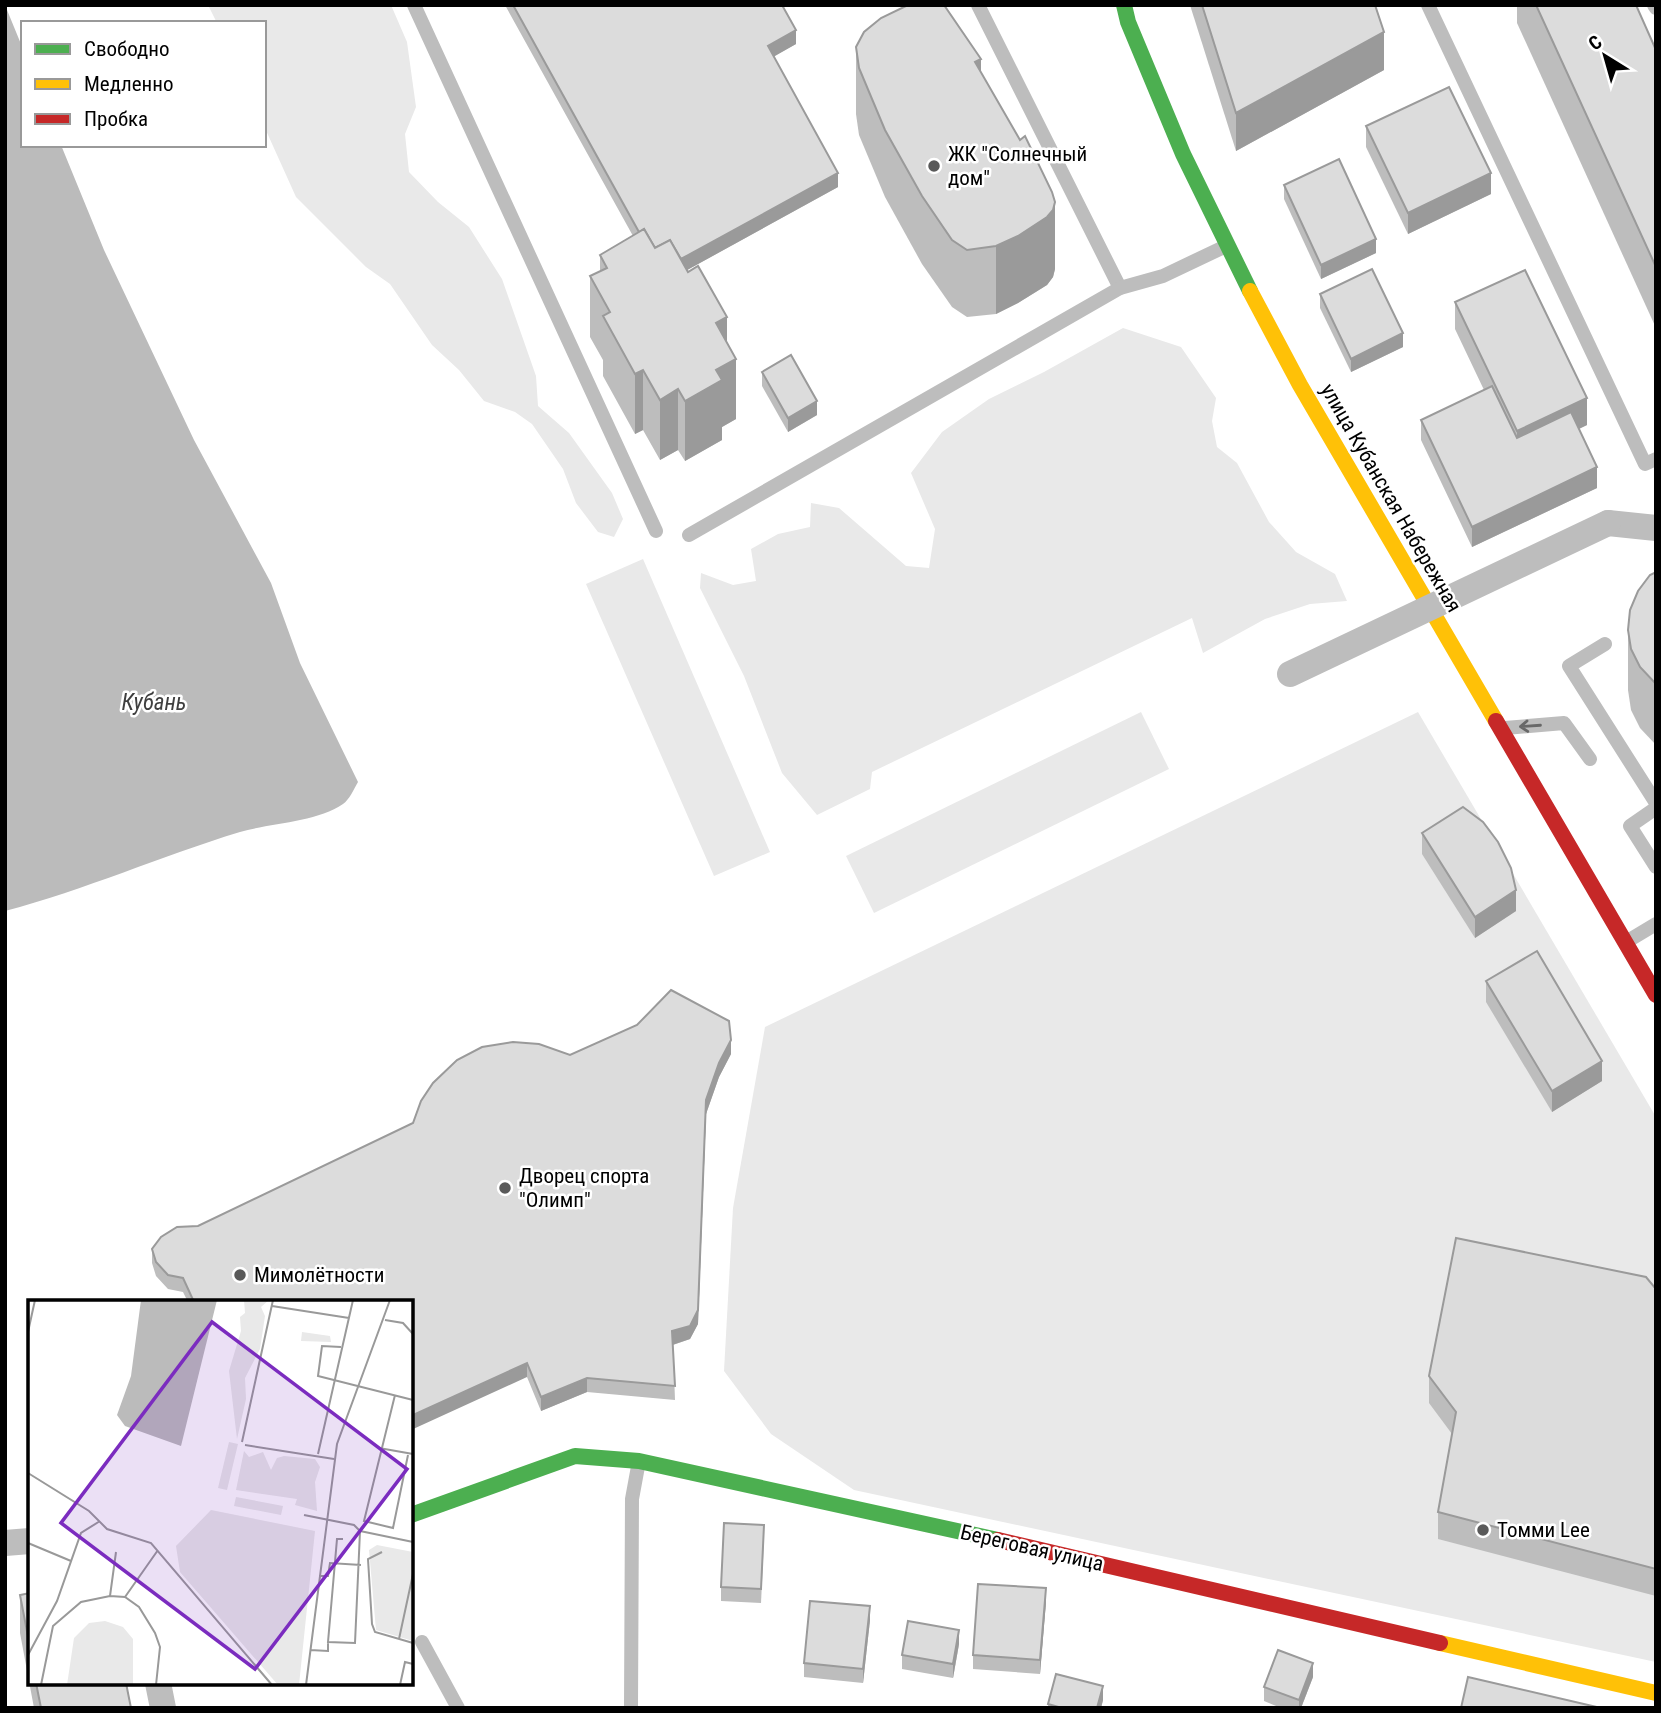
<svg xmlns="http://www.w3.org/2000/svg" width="1661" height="1713" font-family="'Roboto Condensed',sans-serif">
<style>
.green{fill:#e9e9e9}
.water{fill:#bbb}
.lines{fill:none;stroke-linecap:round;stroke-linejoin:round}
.lane{stroke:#bdbdbd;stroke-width:14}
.street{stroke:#bdbdbd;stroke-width:26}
.fast{stroke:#4caf50;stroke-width:16}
.slow{stroke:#ffc107;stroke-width:16}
.jam{stroke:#c62828;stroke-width:16}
.street-bridge{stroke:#bdbdbd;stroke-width:26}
.wall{fill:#bdbdbd}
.shaded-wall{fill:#9a9a9a}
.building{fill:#dcdcdc;stroke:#9a9a9a;stroke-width:2}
.oneway{stroke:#686868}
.poi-dot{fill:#595959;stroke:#fff;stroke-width:2.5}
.labels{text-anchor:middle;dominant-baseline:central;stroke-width:5;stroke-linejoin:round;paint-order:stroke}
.poi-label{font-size:21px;fill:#000;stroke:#fff;text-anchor:start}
.street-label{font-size:21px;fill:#000;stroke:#fff}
.water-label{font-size:23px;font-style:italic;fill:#3f3f3f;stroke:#fff}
.inset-road{fill:none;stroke:#999;stroke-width:2}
.view{fill:#7b2cbf;fill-opacity:0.15;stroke:#7b2cbf;stroke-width:3.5}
.inset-edge{fill:none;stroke:#000;stroke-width:3.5}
</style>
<rect width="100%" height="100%" fill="#fff"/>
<g class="green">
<polygon points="208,5 391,5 407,42 416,107 405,134 409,172 438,202 469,227 502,279 536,376 538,406 569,433 612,493 623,519 614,537 598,532 576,503 563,469 532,424 515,412 484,401 459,370 432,345 390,284 366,267 296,197 264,126 264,23 217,23"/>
<polygon points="1123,328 1181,347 1216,398 1212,421 1217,447 1237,463 1269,522 1296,552 1335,574 1347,601 1310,604 1265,619 1203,653 1192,618 872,772 870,789 817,815 782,773 744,676 700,588 701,573 733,585 756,581 751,549 778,534 810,527 811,503 839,508 906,566 929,568 935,529 911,473 942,432 989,399 1044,372"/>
<polygon points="643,559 770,852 714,876 586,584"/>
<polygon points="1141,712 1169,769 874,913 846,856"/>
<polygon points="1418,712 1656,1117 1656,1662 854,1490 771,1434 724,1371 733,1208 765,1027"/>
</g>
<path class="water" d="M 5,5 L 23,49 L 23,145 L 61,145 L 104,250 L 194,440 L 271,583 L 300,663 L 358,782 C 354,789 349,800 343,804 C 317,822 271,823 240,832 C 161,856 85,890 5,911 Z"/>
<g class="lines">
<g class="lane">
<polyline points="414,5 656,531"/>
<polyline points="978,5 1120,288"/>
<polyline points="1428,5 1645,464 1656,459"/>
<polyline points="1654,5 1656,8"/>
<polyline points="689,535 1120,288 1163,276 1226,246"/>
<polyline points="1605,644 1569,666 1656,803"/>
<polyline points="1505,728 1564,723 1590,759"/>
<polyline points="1656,808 1630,826 1656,867"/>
<polyline points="1626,942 1656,924"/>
<polyline points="422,1642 458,1708"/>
<polyline points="631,1708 632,1499 639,1461"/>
</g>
<g class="street">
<polyline points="1608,523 1656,528"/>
<polyline points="5,1543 30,1541"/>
<polyline points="158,1683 163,1708"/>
</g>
<g class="fast">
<polyline points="1124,5 1128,22 1183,154 1250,291"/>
<polyline points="411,1515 575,1456 639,1461 998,1540"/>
</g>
<g class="slow">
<polyline points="1250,291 1300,385 1496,721"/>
<polyline points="1440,1643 1656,1693"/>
</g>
<g class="jam">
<polyline points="1496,721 1656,995"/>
<polyline points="998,1540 1440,1643"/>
</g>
<polyline class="street-bridge" points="1290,674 1608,523"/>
</g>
<g class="wall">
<polygon points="505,5 782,5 796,44 774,56 838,187 687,270 727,343 736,419 722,427 722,440 685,461 678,450 660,460 643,430 635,434 603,376 603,360 590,337 590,276 600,271 600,255 633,236"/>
<polygon points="1190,5 1375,5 1384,70 1236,151"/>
<polygon points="1517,5 1636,5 1656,50 1656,328 1517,23"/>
<polygon points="856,47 981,72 1055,269 1053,277 1047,285 1018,303 996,314 967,317 952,307 922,264 885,197 859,135 856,114"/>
<polygon points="1366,126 1491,194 1408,234 1366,147"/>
<polygon points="1284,185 1376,253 1321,279 1284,199"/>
<polygon points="1320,294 1403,347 1351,372 1320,308"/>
<polygon points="1455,302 1587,425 1579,429 1597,488 1472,547 1421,440 1421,420 1484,390 1455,329"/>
<polygon points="762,372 817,415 788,432 762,386"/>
<polygon points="1656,572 1656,745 1640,728 1631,710 1628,690 1628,630"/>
<polygon points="1422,833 1516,911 1475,938 1422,854"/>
<polygon points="1486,981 1602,1081 1552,1112 1486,1002"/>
<polygon points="637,1025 731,1054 719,1077 706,1114 698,1324 690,1339 673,1345 675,1400 587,1392 541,1411 527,1377 411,1302 188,1302 183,1292 168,1289 156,1276 152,1263 152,1249 198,1226"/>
<polygon points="1656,1289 1656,1596 1438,1539 1438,1512 1452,1434 1429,1403 1429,1376"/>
<polygon points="764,1539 761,1603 721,1601 721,1587"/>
<polygon points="30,1593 30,1683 126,1683 131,1708 34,1708 20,1633 20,1595"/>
<polygon points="1046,1602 1040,1674 973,1669 973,1655"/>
<polygon points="870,1620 863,1683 804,1677 804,1663"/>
<polygon points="959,1644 953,1678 902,1669 902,1655"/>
<polygon points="1313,1677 1301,1708 1281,1708 1264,1701 1264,1687"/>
<polygon points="1103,1700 1101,1708 1048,1708 1048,1704"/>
</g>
<g class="shaded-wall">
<polygon points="796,30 796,44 768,60 768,46"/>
<polygon points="1384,32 1384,70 1236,151 1236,113"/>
<polygon points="981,59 981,126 975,62"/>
<polygon points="838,173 838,187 660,285 660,271"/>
<polygon points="1491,173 1491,194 1408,234 1408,213"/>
<polygon points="1055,202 1055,269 1053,277 1047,285 1018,303 996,314 996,246"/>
<polygon points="1376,239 1376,253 1321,279 1321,265"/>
<polygon points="727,317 727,363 736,359 736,419 722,427 722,440 685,461 685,401 716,323"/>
<polygon points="1403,333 1403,347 1351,372 1351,359"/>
<polygon points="643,370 643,430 635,434 635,374"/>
<polygon points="678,389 678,450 660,460 660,400"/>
<polygon points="1587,398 1587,425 1517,458 1517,431"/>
<polygon points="817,401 817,415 788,432 788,418"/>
<polygon points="1597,467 1597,488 1472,547 1472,527"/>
<polygon points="1516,890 1516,911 1475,938 1475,917"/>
<polygon points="731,1040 731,1054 719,1077 706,1114 698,1324 690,1339 672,1345 672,1331 706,1100 719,1063"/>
<polygon points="1602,1061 1602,1081 1552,1112 1552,1091"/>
<polygon points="527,1363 527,1377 411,1430 411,1416"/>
<polygon points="587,1378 587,1392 541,1411 541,1397"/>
<polygon points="1046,1588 1046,1602 1040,1674 1040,1660"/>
<polygon points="870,1606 870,1620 863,1683 863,1669"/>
<polygon points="959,1630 959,1644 953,1678 953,1664"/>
<polygon points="1313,1663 1313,1677 1301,1708 1299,1708 1299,1700"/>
<polygon points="1103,1686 1103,1700 1101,1708 1097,1708"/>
</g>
<g class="building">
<polygon points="513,5 782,5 796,30 768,46 838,173 681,259 670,240 655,248 644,229 639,232"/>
<polygon points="908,5 944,5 981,59 975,62 1020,140 1025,136 1052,192 1055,202 1053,210 1047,217 1018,236 996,246 967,250 952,240 922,196 885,130 859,68 856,47 864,32 881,18"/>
<polygon points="1202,5 1375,5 1384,32 1236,113"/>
<polygon points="1536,5 1636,5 1656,50 1656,267"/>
<polygon points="1449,87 1491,173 1408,213 1366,126"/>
<polygon points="1339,159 1376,239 1321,265 1284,185"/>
<polygon points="644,229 655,248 670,240 688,272 698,266 727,317 716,323 736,359 716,370 722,380 685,401 678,389 660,400 643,370 635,374 603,316 610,312 590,276 607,268 600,255"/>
<polygon points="1372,269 1403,333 1351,359 1320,294"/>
<polygon points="1525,270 1587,398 1517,431 1455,302"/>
<polygon points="791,355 817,401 788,418 762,372"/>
<polygon points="1492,386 1517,438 1571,412 1597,467 1472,527 1421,420"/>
<polygon points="1656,572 1656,684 1640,667 1631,649 1628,630 1630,610 1638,591 1650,575"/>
<polygon points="1463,807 1483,822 1498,842 1511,868 1516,890 1475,917 1422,833"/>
<polygon points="1537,951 1602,1061 1552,1091 1486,981"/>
<polygon points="671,990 729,1021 731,1040 719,1063 706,1100 698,1310 690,1326 672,1331 675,1386 587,1378 541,1397 527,1363 411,1416 411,1302 194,1302 183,1278 168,1275 156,1262 152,1249 161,1237 177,1227 198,1226 413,1123 421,1101 433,1083 457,1060 482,1047 513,1042 539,1044 570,1055 637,1025"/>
<polygon points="1456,1238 1646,1277 1656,1289 1656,1569 1438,1512 1456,1412 1429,1376"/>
<polygon points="724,1523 764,1525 761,1589 721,1587"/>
<polygon points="978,1584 1046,1588 1040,1660 973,1655"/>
<polygon points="30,1593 30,1647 20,1595"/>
<polygon points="810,1601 870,1606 863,1669 804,1663"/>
<polygon points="908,1621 959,1630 953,1664 902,1655"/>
<polygon points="1278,1650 1313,1663 1299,1700 1264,1687"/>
<polygon points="1056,1674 1103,1686 1097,1708 1062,1708 1048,1704"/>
<polygon points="1468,1677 1601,1708 1461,1708"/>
<polygon points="36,1683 126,1683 131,1708 41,1708"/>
</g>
<defs><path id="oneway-shaft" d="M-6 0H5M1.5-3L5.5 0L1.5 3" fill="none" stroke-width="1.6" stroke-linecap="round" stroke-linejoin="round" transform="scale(1.75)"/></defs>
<use class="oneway" href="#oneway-shaft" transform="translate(1530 726) rotate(176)"/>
<g class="poi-dot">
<circle cx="934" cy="166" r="7"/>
<circle cx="505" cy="1188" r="7"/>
<circle cx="240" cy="1275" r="7"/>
<circle cx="1483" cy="1530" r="7"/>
</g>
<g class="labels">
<g class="poi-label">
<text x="948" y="154">ЖК "Солнечный<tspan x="948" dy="24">дом"</tspan></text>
<text x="519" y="1176">Дворец спорта<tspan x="519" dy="24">"Олимп"</tspan></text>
<text x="254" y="1275">Мимолётности</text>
<text x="1497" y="1530">Томми Lee</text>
</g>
<g class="street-label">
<text transform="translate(1391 498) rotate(60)">улица Кубанская Набережная</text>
<text transform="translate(1032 1548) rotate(13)">Береговая улица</text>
</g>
<g class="water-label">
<text x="154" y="702">Кубань</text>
</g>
</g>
<g transform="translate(28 1300)">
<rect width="385" height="385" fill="#fff"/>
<path d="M 216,0 L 241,0 L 233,7 L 237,16 L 232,49 L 217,78 L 218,99 L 209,139 L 201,71 L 213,31 L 212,17 L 217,13 ZM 274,32 L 302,36 L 303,42 L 273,41 ZM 201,142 L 210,144 L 199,190 L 190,188 ZM 216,151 L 221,157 L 235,152 L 243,170 L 249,158 L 256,156 L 287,159 L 292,167 L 287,182 L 289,211 L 267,205 L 269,199 L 208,190 ZM 208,197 L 255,206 L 253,215 L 206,206 ZM 183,210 L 287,231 L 271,385 L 250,385 L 152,272 L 148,246 ZM 349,245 L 385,252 L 385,341 L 348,330 L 341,250 ZM 77,321 L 95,327 L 105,339 L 105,385 L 39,385 L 46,338 L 61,323 Z" fill="#e9e9e9"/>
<path d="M 113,0 L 189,0 L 153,146 L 97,126 L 89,115 L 103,76 Z" fill="#bbb"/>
<path class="inset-road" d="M 244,6 L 321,18M 357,20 L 375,23 L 385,34M 0,32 L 7,0M 313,47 L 294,46 L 290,76 L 385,100M 367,95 L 336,221 L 365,228 L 380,155M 214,142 L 245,0M 217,145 L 306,159M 351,148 L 385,154M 290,154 L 325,0M 0,173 L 61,211 L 79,229 L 123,243 L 244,385M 276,215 L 326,225 L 332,231M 332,231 L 385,242M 315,239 L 309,239 L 300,342 L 327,343 L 332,231M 0,243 L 43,261M 354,252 L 340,259 L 344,324 L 347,332 L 385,343M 291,276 L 300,276 L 302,263 L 333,265M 82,296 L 88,252M 97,297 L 130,250M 371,339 L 385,274M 282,350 L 300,351 L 300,342M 0,355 L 29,301 L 53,233 L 72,221M 13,385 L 25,326 L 53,302 L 82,296 L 97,297 L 111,307 L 127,333 L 132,347 L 128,385M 278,385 L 309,144 L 362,0M 372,385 L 377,362 L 385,364"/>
<path class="view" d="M 184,22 L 379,169 L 227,369 L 33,223 Z"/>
<rect width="385" height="385" class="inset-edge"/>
</g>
<rect width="1661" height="1713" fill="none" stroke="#000000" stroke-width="14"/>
<rect x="21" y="21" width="245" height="126" fill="#ffffff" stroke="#999999" stroke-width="2"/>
<rect x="35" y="44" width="35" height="10" fill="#4caf50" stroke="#999999" stroke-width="2"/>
<text x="84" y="56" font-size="21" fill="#000000">Свободно</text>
<rect x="35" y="79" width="35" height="10" fill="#ffc107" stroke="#999999" stroke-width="2"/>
<text x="84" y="91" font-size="21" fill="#000000">Медленно</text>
<rect x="35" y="114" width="35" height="10" fill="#c62828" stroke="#999999" stroke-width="2"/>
<text x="84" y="126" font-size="21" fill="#000000">Пробка</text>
<g transform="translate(1605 56) rotate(323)" stroke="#ffffff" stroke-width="5" paint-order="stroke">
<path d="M0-5L12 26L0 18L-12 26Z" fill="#000000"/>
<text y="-10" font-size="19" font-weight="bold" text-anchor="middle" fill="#000000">С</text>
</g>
</svg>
